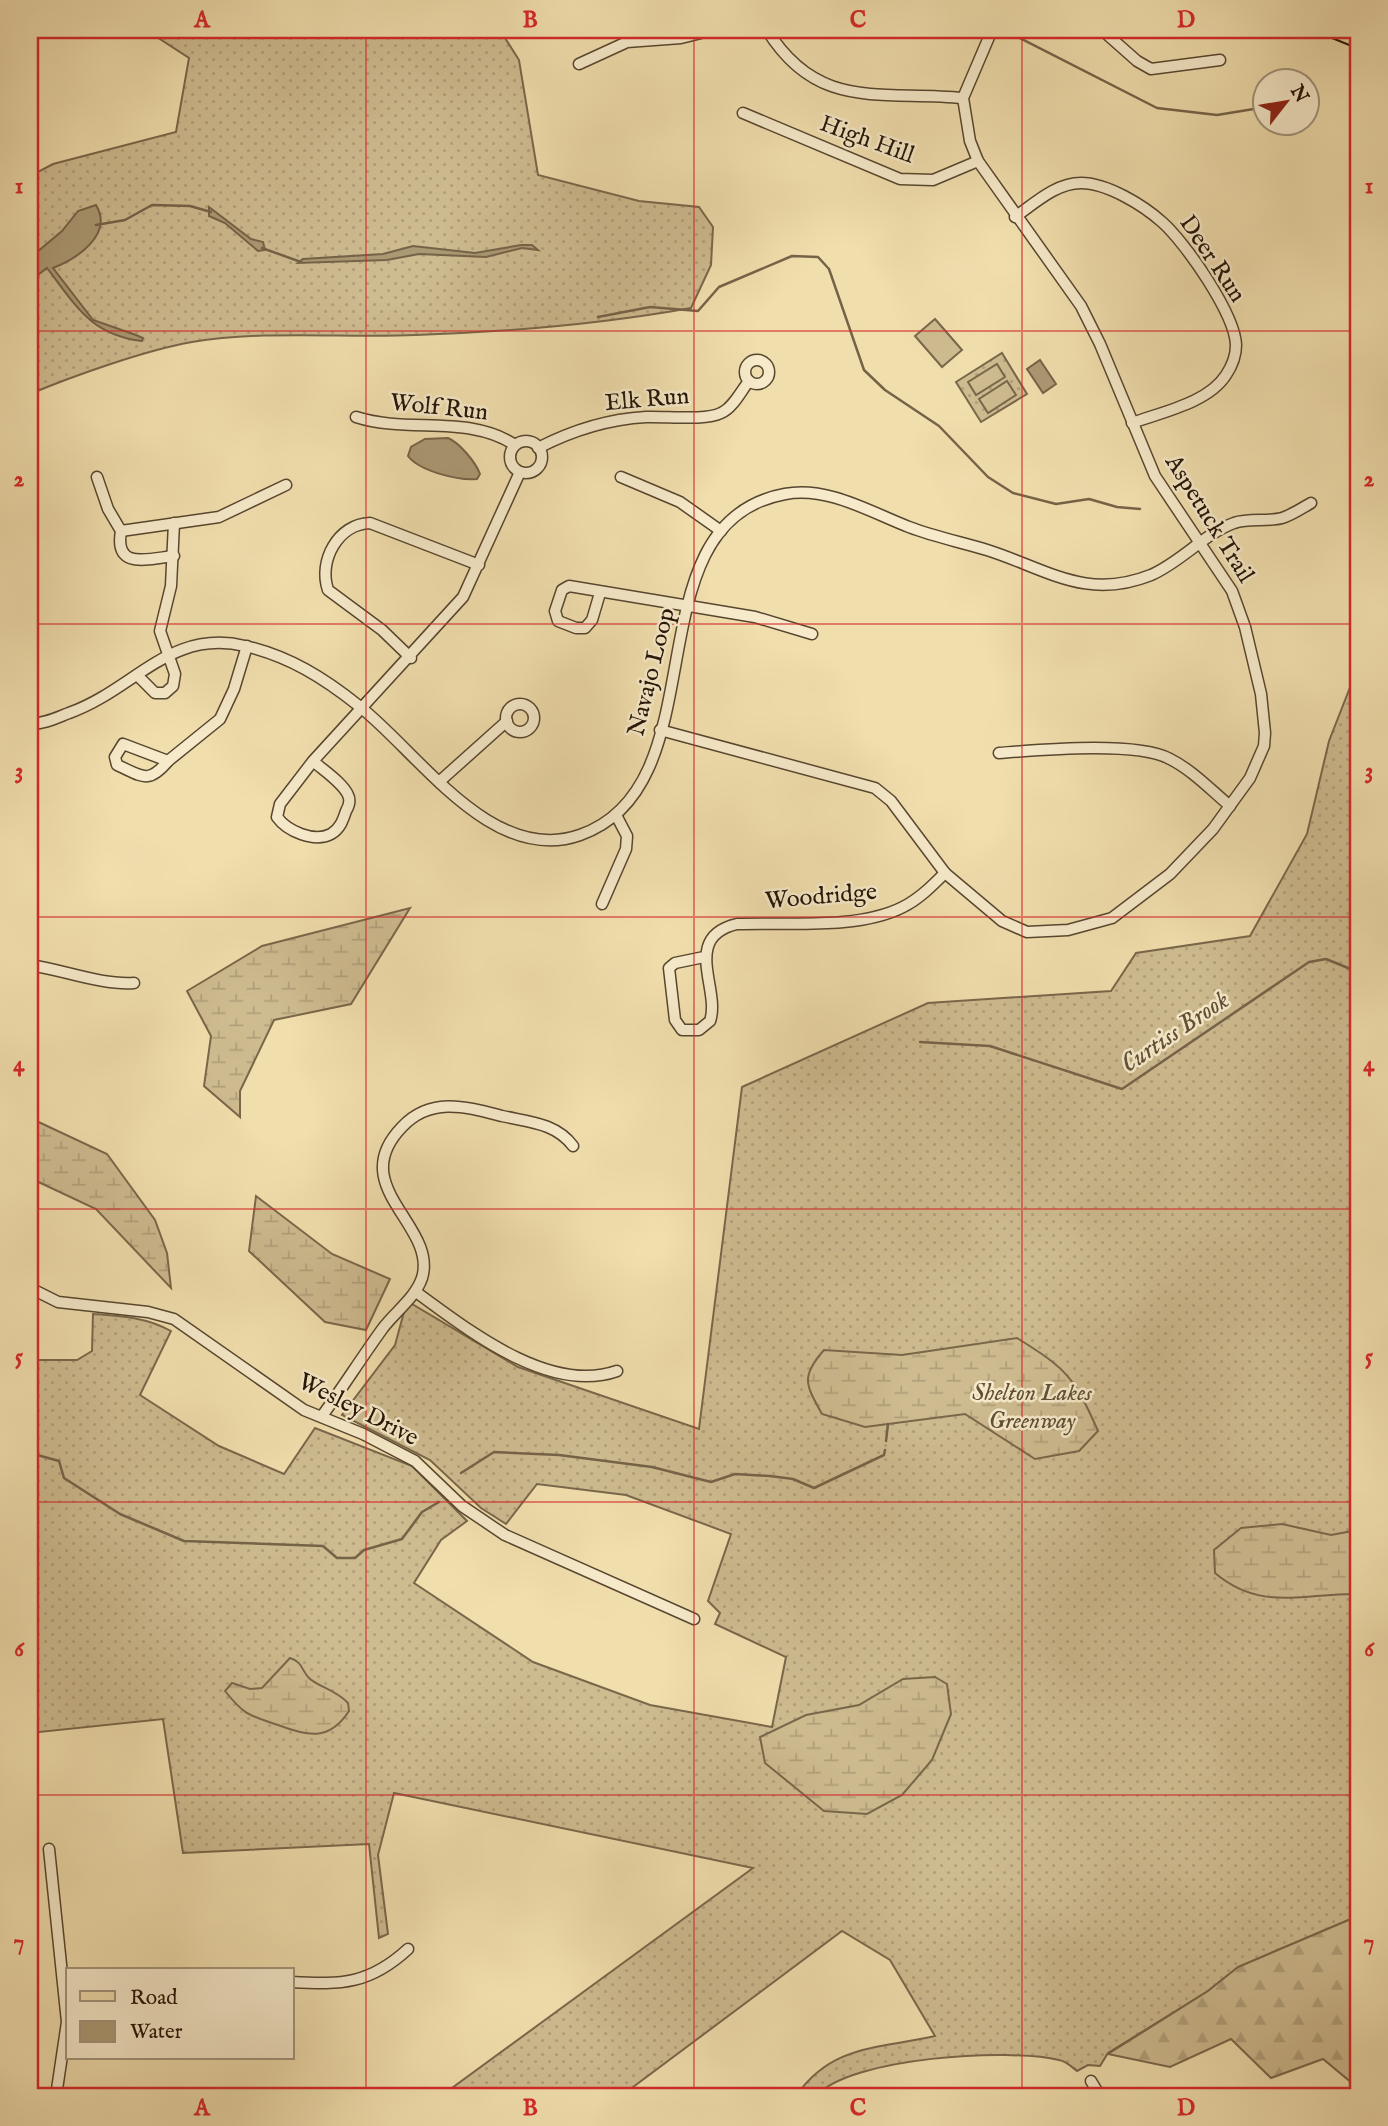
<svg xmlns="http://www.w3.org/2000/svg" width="1388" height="2126" font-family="'IM FELL English',serif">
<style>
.grass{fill:url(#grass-dots);stroke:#79674a;stroke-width:2}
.forest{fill:url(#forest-firs);stroke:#79674a;stroke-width:2}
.wetland{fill:url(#wetland-marsh);stroke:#79674a;stroke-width:2}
.pitch{fill:#cebb90;stroke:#79674a;stroke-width:2}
.water{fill:#ab9974;stroke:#756348;stroke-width:2}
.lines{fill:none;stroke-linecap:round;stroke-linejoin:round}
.stream{stroke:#756348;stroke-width:2.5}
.minor-casing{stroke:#57462f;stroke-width:13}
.major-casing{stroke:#241305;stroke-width:16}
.minor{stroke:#f6eaca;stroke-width:10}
.major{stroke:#f1dead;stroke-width:12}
.grid{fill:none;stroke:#d62828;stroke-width:2;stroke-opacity:0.55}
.labels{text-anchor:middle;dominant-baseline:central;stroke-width:5;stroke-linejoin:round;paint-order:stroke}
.street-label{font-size:24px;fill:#241305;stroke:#f6eaca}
.park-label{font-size:24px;font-style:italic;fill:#604e36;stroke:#f6eaca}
.water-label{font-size:26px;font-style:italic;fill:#614f37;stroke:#f6eaca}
.neatline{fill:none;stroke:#d62828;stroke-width:2.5}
.grid-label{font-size:23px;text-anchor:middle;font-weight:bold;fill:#d62828}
</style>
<defs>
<pattern id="grass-dots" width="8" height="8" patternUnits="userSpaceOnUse" patternTransform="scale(1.75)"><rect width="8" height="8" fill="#cebb90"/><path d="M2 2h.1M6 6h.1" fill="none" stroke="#b1a07b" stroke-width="1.8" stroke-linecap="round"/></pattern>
<pattern id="forest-firs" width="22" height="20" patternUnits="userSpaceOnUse" patternTransform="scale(1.75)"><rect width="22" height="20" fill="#cebb90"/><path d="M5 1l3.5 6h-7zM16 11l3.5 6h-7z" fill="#b1a07b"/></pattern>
<pattern id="wetland-marsh" width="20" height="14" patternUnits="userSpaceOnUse" patternTransform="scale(1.75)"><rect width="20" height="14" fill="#cebb90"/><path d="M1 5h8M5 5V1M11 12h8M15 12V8" fill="none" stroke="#b1a07b"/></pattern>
</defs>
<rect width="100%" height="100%" fill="#f1dead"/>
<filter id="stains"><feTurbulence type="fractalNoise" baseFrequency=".00286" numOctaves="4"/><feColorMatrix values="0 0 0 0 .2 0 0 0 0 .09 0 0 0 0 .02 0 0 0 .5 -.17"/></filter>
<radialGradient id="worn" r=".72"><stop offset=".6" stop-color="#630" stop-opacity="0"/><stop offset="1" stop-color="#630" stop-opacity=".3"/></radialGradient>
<g class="grass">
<path d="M 146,30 L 500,30 L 519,60 L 538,175 L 639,201 L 699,207 L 713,227 L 711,265 L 691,308 C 601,324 508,332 416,335 C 343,338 264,330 192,342 C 146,350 73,376 30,394 L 30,176 L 53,164 L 176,132 L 189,58 Z"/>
<polygon points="1002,353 1027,394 981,422 956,382"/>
<path d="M 1358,667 L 1358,1916 L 1238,1967 L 1208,1991 L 1108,2053 L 1100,2066 L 1088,2065 L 1077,2071 C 1072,2067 1066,2061 1059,2060 C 1009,2048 851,2057 816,2096 L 796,2096 C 832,2044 879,2049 935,2036 L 890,1960 L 842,1931 L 621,2096 L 441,2096 L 753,1868 L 394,1793 L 378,1855 L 388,1934 L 379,1938 L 369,1844 L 183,1853 L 163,1719 L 30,1733 L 30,1360 L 77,1360 L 92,1351 L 93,1314 C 121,1316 146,1317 171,1331 L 140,1395 L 219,1446 L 284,1474 L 315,1428 L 412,1466 L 467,1521 L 441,1540 L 414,1583 L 533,1662 L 650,1705 L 772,1727 L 786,1657 L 715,1624 L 720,1613 L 708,1601 L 731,1534 L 626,1495 L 537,1484 L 506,1524 L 481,1508 L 430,1460 L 342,1415 L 395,1345 L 407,1301 L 518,1367 L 699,1429 L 742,1087 L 928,1003 L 1111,991 L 1136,953 L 1250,936 L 1307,834 L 1329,741 Z"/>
</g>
<polygon class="forest" points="1358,1916 1358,2088 1323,2059 1271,2078 1231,2039 1170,2067 1108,2054 1208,1991 1238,1967"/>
<g class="wetland">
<polygon points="410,908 351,1004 274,1020 240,1091 240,1117 204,1086 211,1036 187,991 262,946"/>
<polygon points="30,1118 107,1154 155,1220 167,1253 171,1288 96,1209 30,1178"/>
<polygon points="256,1196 332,1254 390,1279 366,1330 325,1322 249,1251"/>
<path d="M 1017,1338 C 1067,1369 1074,1377 1098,1431 L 1079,1451 L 1035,1459 L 965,1414 L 865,1427 L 822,1414 C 806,1385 800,1377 824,1350 L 902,1355 Z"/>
<path d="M 1282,1524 L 1331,1535 L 1358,1530 L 1358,1594 C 1303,1593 1261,1612 1215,1573 L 1214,1550 L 1241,1528 Z"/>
<path d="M 290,1658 C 303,1662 301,1670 309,1678 C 318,1687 335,1689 348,1703 L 349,1711 C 329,1742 307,1736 278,1725 C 249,1715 245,1716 225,1691 L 232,1683 L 250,1689 L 262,1688 Z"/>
<polygon points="935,1677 947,1684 951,1714 932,1760 902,1795 867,1814 824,1811 765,1763 760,1737 806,1715 859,1705 903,1679"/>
</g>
<g class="pitch">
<polygon points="935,319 962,350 942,367 915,336"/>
<polygon points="997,364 1005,377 976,395 968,382"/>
<polygon points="1007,381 1016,395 988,413 979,399"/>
</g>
<g class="water">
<path d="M 96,205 C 114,235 76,259 53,268 L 93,320 L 136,335 L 143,338 L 142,341 C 91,335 76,306 47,268 L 30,281 L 30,258 L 62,231 L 78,211 Z"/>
<polygon points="209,207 251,239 263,242 265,250 258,251 225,223 209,216"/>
<polygon points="521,245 532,245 538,250 522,248 486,257 419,254 387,260 298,263 303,259 383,254 413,246 475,253"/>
<polygon points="1040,360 1056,384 1043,393 1027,369"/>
<path d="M 448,438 C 460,443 476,463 480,474 L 477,479 C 459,481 419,471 408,456 L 411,447 L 425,439 Z"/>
</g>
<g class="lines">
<g class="stream">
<polyline points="1016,36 1157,108 1217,115 1266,107"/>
<polyline points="96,225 125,220 152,205 190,206 211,212"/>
<polyline points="262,248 301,262"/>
<polyline points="598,317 650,307 698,311 719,287 792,256 818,257 829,269 864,370 885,390 939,426 988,477 1013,493 1056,504 1089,499 1117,507 1140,509"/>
<polyline points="920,1042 990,1046 1122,1089 1309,962 1326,959 1358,972"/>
<polyline points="886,1441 888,1424"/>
<polyline points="30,1453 59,1461 64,1478 120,1514 184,1541 323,1546 337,1558 355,1558 364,1550 402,1539 422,1512 439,1502"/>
<polyline points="461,1473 494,1452 559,1455 652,1467 711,1482 735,1474 770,1476 793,1479 814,1488 884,1455 885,1450"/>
</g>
<defs>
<g id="minor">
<path d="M 767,30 C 818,112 881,90 963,98"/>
<polyline points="1102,30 1137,61 1151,69 1220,60"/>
<polyline points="579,64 627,42 681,38 713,30"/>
<polyline points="743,113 900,179 933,180 978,161"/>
<path d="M 1015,217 C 1035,203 1056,183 1081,183 C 1107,183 1143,205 1162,222 C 1185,242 1235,314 1236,345 C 1236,356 1232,366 1226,375 C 1208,403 1162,412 1132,423"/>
<circle cx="757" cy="372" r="12"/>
<path d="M 356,417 C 409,434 468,414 515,445"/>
<circle cx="526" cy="457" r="16"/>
<path d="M 538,448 C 571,431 609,419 646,417 C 666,416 705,421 721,413 C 733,408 741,391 749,381"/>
<path d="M 97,477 L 108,509 L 121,531 C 114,570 147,559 174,556"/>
<polyline points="621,477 680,502 721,531"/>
<polyline points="121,531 219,517 286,485"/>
<polyline points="600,593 592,620 585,628 576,628 558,621 555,611 562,590 569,586 755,617 812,634"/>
<path d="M 411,658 L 382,630 L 328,590 C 318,561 338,524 370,523 L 479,565"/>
<polyline points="138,676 155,693 165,693 173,686 175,674 160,631 171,586 174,523"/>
<circle cx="520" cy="718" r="14"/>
<path d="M 30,724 C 44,724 56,718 69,713 C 134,690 170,628 245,646 C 289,656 324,678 359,706 C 419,753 492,866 580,835 C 723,785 627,523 785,494 C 828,486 870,512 909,527 C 935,537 961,542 987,550 C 1047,569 1086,601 1151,575 C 1181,562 1204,534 1234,523 C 1249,518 1267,522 1282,518 C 1292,515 1302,508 1311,503"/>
<polyline points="660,730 875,788 891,801 945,873 1002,921 1027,932 1068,930 1112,918 1170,874 1213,829 1250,778 1264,746 1265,733 1261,694 1245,627 1232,591 1155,476 1100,344 1081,306 978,161 970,141 963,98 992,30"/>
<path d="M 123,744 L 168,761 C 148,785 142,776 117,765 L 115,757 Z"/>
<path d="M 999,753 C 1039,750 1137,741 1170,759 C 1192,770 1211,790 1230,806"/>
<polyline points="168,761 220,719 234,689 247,646"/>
<path d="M 313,761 C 323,770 343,783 348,795 C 351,801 349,806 346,811 C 343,820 340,829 331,834 C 314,843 287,831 277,817 L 280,804 L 313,761 L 463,597 L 520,472"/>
<polyline points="440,781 507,721"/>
<polyline points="602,904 626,849 627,836 616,815"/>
<path d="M 704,957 L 675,963 L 669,968 L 675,1020 L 682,1030 L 699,1030 L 710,1021 C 721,990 681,937 737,924 C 787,922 858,930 903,907 C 919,899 932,886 945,873"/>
<path d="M 30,965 C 64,970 100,985 134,983"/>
<polyline points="30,1288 58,1302 148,1312 174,1319 304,1410 363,1434 415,1461 462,1506 505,1535 694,1619"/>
<path d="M 416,1292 C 467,1329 549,1395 617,1371"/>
<path d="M 322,1416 C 343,1387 362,1357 383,1328 C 396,1311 415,1298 422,1278 C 438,1225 344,1187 402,1127 C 431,1096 467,1107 502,1116 C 529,1122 556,1123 573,1146"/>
<polyline points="49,1849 67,2022 56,2096"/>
<path d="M 292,1982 C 342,1985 370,1984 408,1949"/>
<polyline points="1091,2081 1100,2096"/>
</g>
<polyline id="major" points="1331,30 1358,41"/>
</defs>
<use href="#minor" class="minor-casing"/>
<use href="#major" class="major-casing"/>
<use href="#minor" class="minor"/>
<use href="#major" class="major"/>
</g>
<path class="grid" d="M 366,30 L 366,2096M 694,30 L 694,2096M 1022,30 L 1022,2096M 30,331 L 1358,331M 30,624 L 1358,624M 30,917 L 1358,917M 30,1209 L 1358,1209M 30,1502 L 1358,1502M 30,1795 L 1358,1795"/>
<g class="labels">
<g class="street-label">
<text transform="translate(867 140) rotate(20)">High Hill</text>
<text transform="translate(1212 259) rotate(56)">Deer Run</text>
<text transform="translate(647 400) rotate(-5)">Elk Run</text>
<text transform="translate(439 408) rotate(6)">Wolf Run</text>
<text transform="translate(1209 519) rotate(58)">Aspetuck Trail</text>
<text transform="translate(652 672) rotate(-76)">Navajo Loop</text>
<text transform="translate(821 897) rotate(-5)">Woodridge</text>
<text transform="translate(358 1410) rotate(27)">Wesley Drive</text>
</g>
<g class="park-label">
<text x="1032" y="1393">Shelton Lakes<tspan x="1032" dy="28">Greenway</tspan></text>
</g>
<g class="water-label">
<text transform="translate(1175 1032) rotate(-34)">Curtiss Brook</text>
</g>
</g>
<rect width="1388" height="2126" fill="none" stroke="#f1dead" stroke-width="77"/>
<rect x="66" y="1968" width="228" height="91" fill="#f6eaca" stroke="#a2947b" stroke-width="2"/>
<rect x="80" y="1991" width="35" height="10" fill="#f1dead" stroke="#a2947b" stroke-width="2"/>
<text x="130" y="2004" font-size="21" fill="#241305">Road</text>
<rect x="80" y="2021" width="35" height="21" fill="#ab9974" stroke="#a2947b" stroke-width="2"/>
<text x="130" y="2038" font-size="21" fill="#241305">Water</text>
<g transform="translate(1286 102) rotate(59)"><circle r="33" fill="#f6eaca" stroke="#a2947b" stroke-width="2"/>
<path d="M0-5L12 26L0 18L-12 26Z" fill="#8f2418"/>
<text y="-10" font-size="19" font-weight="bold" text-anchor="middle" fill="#241305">N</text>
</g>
<rect x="38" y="38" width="1312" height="2050" class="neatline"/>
<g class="grid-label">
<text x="202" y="27">A</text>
<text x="530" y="27">B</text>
<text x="858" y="27">C</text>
<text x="1186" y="27">D</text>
<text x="19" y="193">1</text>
<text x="1369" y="193">1</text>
<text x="19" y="486">2</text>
<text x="1369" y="486">2</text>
<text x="19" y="778">3</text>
<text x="1369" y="778">3</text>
<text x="19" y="1071">4</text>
<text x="1369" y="1071">4</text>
<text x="19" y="1364">5</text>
<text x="1369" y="1364">5</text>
<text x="19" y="1656">6</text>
<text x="1369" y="1656">6</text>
<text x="19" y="1949">7</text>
<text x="1369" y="1949">7</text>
<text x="202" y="2115">A</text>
<text x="530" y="2115">B</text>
<text x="858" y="2115">C</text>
<text x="1186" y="2115">D</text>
</g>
<rect width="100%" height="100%" filter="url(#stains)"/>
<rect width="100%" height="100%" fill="url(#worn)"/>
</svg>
